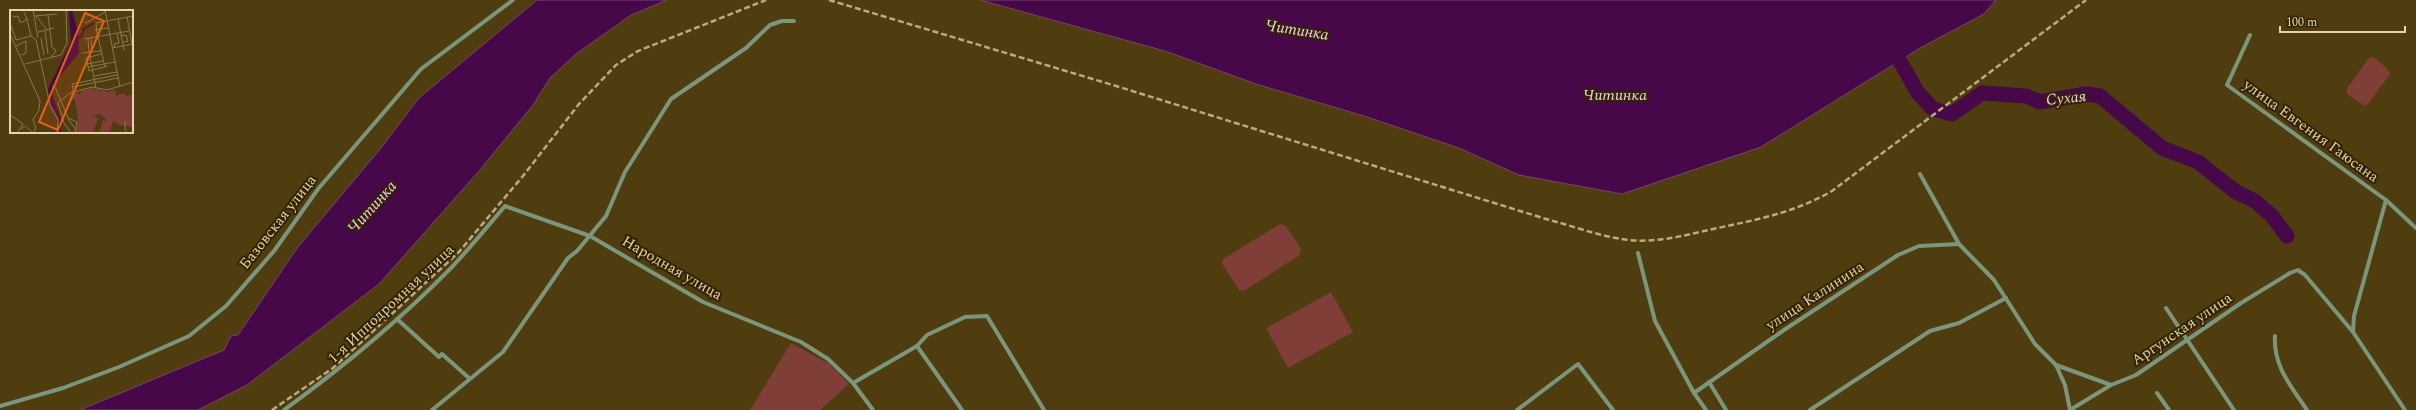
<svg xmlns="http://www.w3.org/2000/svg" width="2416" height="410" font-family="Spectral,serif">
<style>
.green{fill:#7f3e38}
.water{fill:#47084a;stroke:#764567}
.lines{fill:none;stroke-linecap:round;stroke-linejoin:round}
.river{stroke:#47084a;stroke-width:15}
.minor{stroke:#7b967c;stroke-width:4}
.rail{stroke:#bcab82;stroke-width:2.5;stroke-dasharray:6 3;stroke-linecap:butt}
.labels{text-anchor:middle;dominant-baseline:central;stroke-width:4;stroke-linejoin:round;paint-order:stroke}
.street-label{font-size:15px;fill:#e4d3ac;stroke:#322400}
.water-label{font-size:16px;font-style:italic;fill:#f3c9f3;stroke:#322400}
.inset-river{fill:none;stroke:#47084a;stroke-width:2}
.inset-road{fill:none;stroke:#8b794e;stroke-width:1}
.view{fill:#e85f14;fill-opacity:0.15;stroke:#e85f14;stroke-width:2}
.inset-edge{fill:none;stroke:#e4d3ac;stroke-width:2}
</style>
<rect width="100%" height="100%" fill="#4f3d0f"/>
<g class="green">
<polygon points="2373,57 2387,68 2390,74 2368,104 2365,106 2347,94 2347,89 2368,59"/>
<polygon points="1280,224 1286,226 1301,249 1299,256 1245,290 1239,290 1222,263 1223,259"/>
<polygon points="1331,292 1353,332 1288,368 1266,328"/>
<polygon points="791,343 828,363 849,384 820,410 750,410"/>
</g>
<g class="water">
<polygon points="537,0 667,0 631,15 576,54 550,78 533,105 479,171 379,284 247,385 198,410 80,410 224,350 231,336 238,335 298,247 381,148 419,98"/>
<polygon points="980,0 1996,0 1984,14 1920,48 1761,147 1622,194 1519,175 1459,148 1364,116 1256,84 1165,51"/>
</g>
<g class="lines">
<polyline class="river" points="1889,42 1918,93 1933,109 1952,114 1982,93 2026,96 2040,102 2086,94 2100,96 2162,148 2198,162 2236,192 2255,201 2272,216 2287,236"/>
<g class="minor">
<polyline points="2250,35 2227,85 2386,200 2416,228"/>
<polyline points="1920,174 1959,244 1994,280 2035,344 2056,365 2065,385 2070,410"/>
<polyline points="1638,253 1655,321 1694,393 1706,410"/>
<polyline points="2166,308 2234,410"/>
<polyline points="397,319 439,357 442,354 469,378"/>
<polyline points="2353,332 2354,316 2386,200"/>
<path d="M 2275,336 C 2273,366 2291,386 2307,410"/>
<polyline points="917,346 962,410"/>
<polyline points="2056,365 2111,385"/>
<polyline points="1709,382 1726,410"/>
<polyline points="853,383 917,346 927,335 965,317 987,316 1044,410"/>
<polyline points="1694,393 1784,330 1898,255 1919,246 1959,244"/>
<polyline points="2157,393 2169,410"/>
<polyline points="0,406 63,388 119,367 189,336 226,306 274,251 318,189 421,69 513,0"/>
<path d="M 284,410 C 343,367 400,320 451,268 C 470,248 487,227 505,206 L 590,236 L 703,302 L 801,342 L 828,359 L 853,383 L 873,410"/>
<polyline points="432,410 503,352 568,258 577,251 606,216 625,172 671,99 746,48 770,25 782,21 794,21"/>
<polyline points="1517,410 1578,364 1613,410"/>
<polyline points="1810,410 1930,331 1959,323 2006,298"/>
<polyline points="2070,410 2111,385 2136,375 2241,303 2290,273 2298,270 2305,275 2353,332 2405,410"/>
</g>
<g class="rail">
<path d="M 829,0 L 1116,86 L 1546,219 C 1573,226 1601,237 1629,240 C 1657,243 1686,235 1713,229 C 1755,220 1794,213 1832,191 L 2086,0"/>
<polyline points="272,410 333,368 458,253 523,176 579,104 616,65 638,51 766,0"/>
</g>
</g>
<g class="labels">
<g class="street-label">
<text transform="translate(2311 131) rotate(36)">улица Евгения Гаюсана</text>
<text transform="translate(278 222) rotate(-52)">Базовская улица</text>
<text transform="translate(672 268) rotate(30)">Народная улица</text>
<text transform="translate(1815 296) rotate(-33)">улица Калинина</text>
<text transform="translate(391 304) rotate(-43)">1-я Ипподромная улица</text>
<text transform="translate(2182 329) rotate(-34)">Аргунская улица</text>
</g>
<g class="water-label">
<text transform="translate(1297 30) rotate(9)">Читинка</text>
<text x="1615" y="95">Читинка</text>
<text transform="translate(2066 98) rotate(-6)">Сухая</text>
<text transform="translate(372 207) rotate(-48)">Читинка</text>
</g>
</g>
<g transform="translate(10 10)">
<rect width="123" height="123" fill="#4f3d0f"/>
<path d="M 82,78 L 98,82 L 105,80 L 106,86 L 113,83 L 117,86 L 123,84 L 123,117 L 109,115 L 103,111 L 100,121 L 97,121 L 99,123 L 89,123 L 93,110 L 98,111 L 90,104 L 83,106 L 88,108 L 83,123 L 66,123 L 68,108 L 65,90 L 61,89 L 62,87 L 60,83 L 63,81 L 64,84 L 67,81 L 69,85 L 72,80 Z" fill="#7f3e38"/>
<path d="M 59,0 L 62,0 L 68,23 L 69,43 L 42,76 L 43,87 L 51,108 L 51,123 L 49,123 L 49,109 L 41,95 L 38,79 L 61,32 Z" fill="#47084a"/>
<path class="inset-river" d="M 66,28 L 71,27 L 74,19 L 84,13"/>
<path class="inset-road" d="M 23,0 L 28,28M 95,0 L 110,77M 38,5 L 42,37 L 46,41 L 41,47M 25,6 L 47,4M 26,6 L 37,20M 3,7 L 8,6 L 10,12 L 13,12 L 17,9 L 14,2M 117,7 L 122,34M 17,9 L 21,26 L 26,30 L 40,95 L 48,110 L 47,123M 108,9 L 114,40M 74,11 L 76,13 L 95,2M 0,13 L 6,30M 85,20 L 98,18M 35,21 L 38,44M 28,22 L 44,18M 0,24 L 30,91 L 29,100 L 23,110 L 26,118 L 23,123M 87,26 L 86,13 L 123,6M 111,26 L 116,25 L 118,31 L 113,32M 81,27 L 82,42M 88,27 L 95,57M 31,28 L 34,45M 78,28 L 79,43M 74,29 L 119,21M 6,30 L 21,26M 6,36 L 16,31 L 16,43 L 11,45M 102,38 L 123,34M 105,38 L 104,34 L 109,33 L 107,23M 72,43 L 91,41M 91,44 L 76,48 L 79,61 L 98,56M 80,47 L 86,78M 15,54 L 51,45 L 57,33 L 56,0M 77,54 L 93,51M 78,57 L 105,52M 84,66 L 107,62M 45,77 L 59,110 L 66,120M 62,77 L 108,68M 63,81 L 62,74 L 107,65M 0,105 L 13,114 L 7,123M 58,108 L 67,112 L 65,123M 115,111 L 115,120 L 118,123M 11,119 L 15,116 L 23,123M 61,123 L 54,113 L 48,93 L 60,83 L 82,77 L 97,80 L 123,72"/>
<path class="view" d="M 75,3 L 94,11 L 48,120 L 29,112 Z"/>
<rect width="123" height="123" class="inset-edge"/>
</g>
<path d="M2280 26v6h125v-6" fill="none" stroke="#e4d3ac" stroke-width="2"/>
<text x="2286" y="26" font-size="12" fill="#e4d3ac" stroke="#322400" stroke-width="3" paint-order="stroke">100 m</text>
</svg>
